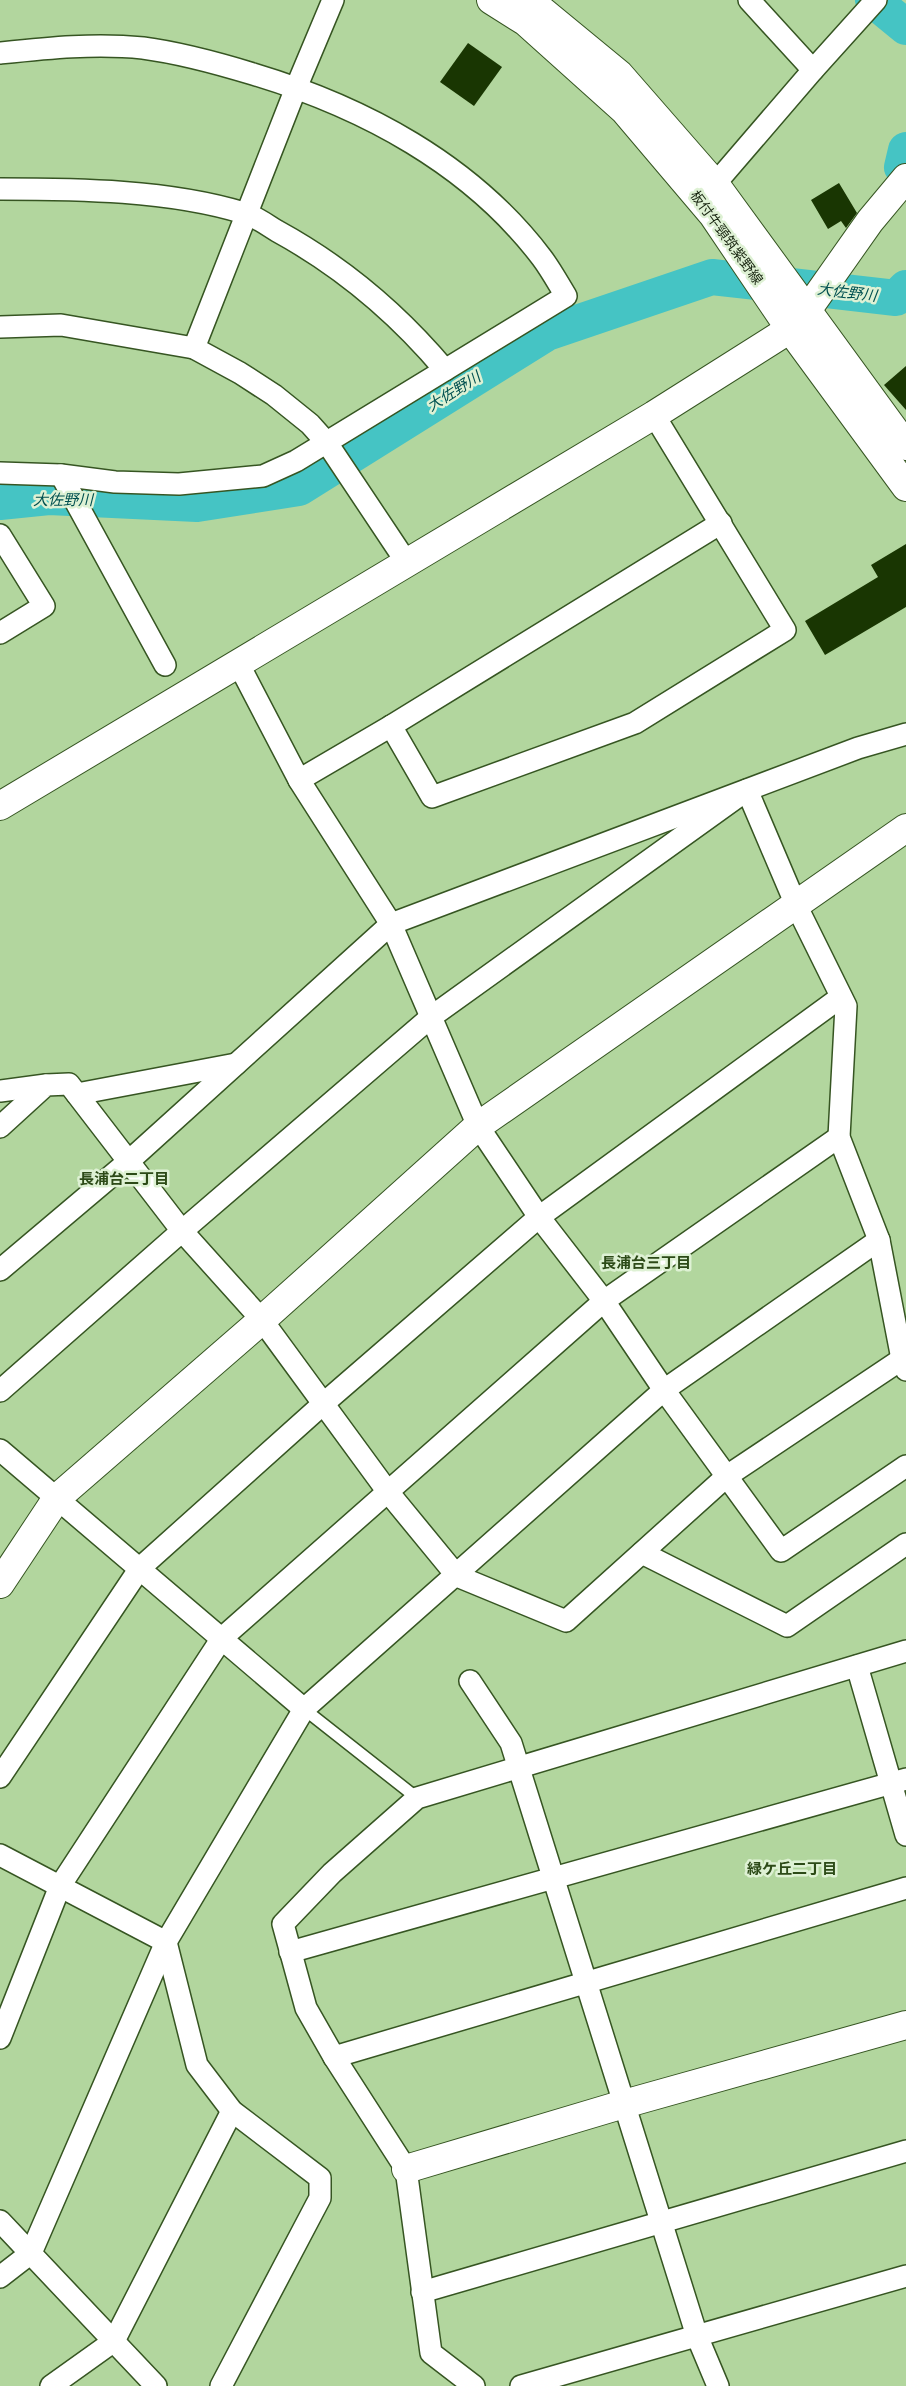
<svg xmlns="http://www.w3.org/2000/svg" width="906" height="2386" font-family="'Source Sans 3','Noto Sans JP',sans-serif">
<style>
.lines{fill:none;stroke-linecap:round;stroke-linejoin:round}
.river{stroke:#45c4c4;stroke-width:36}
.building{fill:#193602}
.lane-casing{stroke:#365522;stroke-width:14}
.street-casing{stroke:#365522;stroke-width:24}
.secondary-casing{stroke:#365522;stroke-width:30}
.lane{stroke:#fff;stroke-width:11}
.street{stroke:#fff;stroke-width:21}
.secondary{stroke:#fff;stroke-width:28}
.labels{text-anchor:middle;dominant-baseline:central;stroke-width:5;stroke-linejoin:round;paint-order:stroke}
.street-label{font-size:14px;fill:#17240f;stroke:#def1d4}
.water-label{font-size:15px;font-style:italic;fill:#005050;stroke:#def1d4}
.neighbourhood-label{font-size:15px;font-weight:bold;fill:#2c4a17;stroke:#def1d4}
</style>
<rect width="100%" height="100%" fill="#b2d69e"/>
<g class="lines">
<g class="river">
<polyline points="873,0 906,27"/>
<polyline points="906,150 902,167 906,171"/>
<polyline points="0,502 49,497 197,504 299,488 547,333 712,277 896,298 906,288"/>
</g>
</g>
<g class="building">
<polygon points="468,43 502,67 474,106 440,82"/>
<polygon points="839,183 857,213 846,228 841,221 828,229 811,200"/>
<polygon points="906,366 906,410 884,385"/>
<polygon points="906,544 906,607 825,655 805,621 878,577 871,565"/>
</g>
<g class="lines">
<defs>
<polyline id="lane" points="304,1709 417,1798"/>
<g id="street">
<polyline points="749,0 813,70"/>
<path d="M 0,53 C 48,48 95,43 143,48 C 181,53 217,63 253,74 C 363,107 471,164 542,258 C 551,270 558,283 566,296 L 296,461 L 263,476 L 179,484 L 115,482 L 61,475 L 0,473"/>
<polyline points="715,184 813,70 876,0"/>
<path d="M 0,189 C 78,189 169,190 244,213 C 255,216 267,225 277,231 C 341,266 398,314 445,370"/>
<polyline points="0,327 61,325 194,348 240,373 274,395 310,424 327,443 407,563"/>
<polyline points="194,348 296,88 333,0"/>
<polyline points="61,475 165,665"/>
<polyline points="0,535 44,606 0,633"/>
<polyline points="238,663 299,780 391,924 478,1126 539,1217 604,1301 664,1390 781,1551 906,1466"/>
<polyline points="391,726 432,797 635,723 785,630 654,415"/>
<polyline points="299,780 391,726 721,523"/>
<polyline points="0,1091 46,1085"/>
<polyline points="77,1094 236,1064"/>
<polyline points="0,1127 46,1085 69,1084 182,1231 262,1320 388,1492 457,1576 566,1621 727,1476 902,1359"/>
<polyline points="0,1270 129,1161 391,924 858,748 906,734"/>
<polyline points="0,1391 182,1231 431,1017 747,790 796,905 846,1006 839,1137 879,1240 902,1359 906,1370"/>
<polyline points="0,1450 304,1709"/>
<polyline points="642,1553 787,1626 906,1544"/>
<polyline points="857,1666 906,1835"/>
<polyline points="470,1681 511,1743 697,2336 718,2386"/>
<polyline points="0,1777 140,1568 323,1404 539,1217 841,997"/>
<polyline points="0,1855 166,1942 197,2065 232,2111 320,2178 320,2198 221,2386"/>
<polyline points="290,1952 906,1779"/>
<polyline points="0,2038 60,1886 222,1638 604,1301 839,1137"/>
<polyline points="334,2057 906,1888"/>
<polyline points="0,2221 156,2386"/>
<polyline points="0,2277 31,2253 166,1942 304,1709 664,1390 879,1240"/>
<polyline points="422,2292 906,2151"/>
<polyline points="51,2386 114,2341 232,2111"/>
<polyline points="474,2386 431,2353 406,2169 334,2057 306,2008 283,1924 332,1873 417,1798 906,1651"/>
<polyline points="521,2386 906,2276"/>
</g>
<g id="secondary">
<polyline points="491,0 526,22 624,110 713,215 790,329 906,487"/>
<polyline points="529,0 619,74 715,184 906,446"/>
<polyline points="0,806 654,415 790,329 808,309 870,221 906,178"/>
<polyline points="0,1584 57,1498 262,1320 478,1126 906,828"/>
<polyline points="406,2169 624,2104 906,2025"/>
</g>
</defs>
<use href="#lane" class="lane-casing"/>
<use href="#street" class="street-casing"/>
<use href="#secondary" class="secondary-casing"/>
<use href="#lane" class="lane"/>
<use href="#street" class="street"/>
<use href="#secondary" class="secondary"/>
</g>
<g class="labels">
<g class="street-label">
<text transform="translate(726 238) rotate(54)">板付牛頸筑紫野線</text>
</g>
<g class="water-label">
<text transform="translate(847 293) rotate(7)">大佐野川</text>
<text transform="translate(454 392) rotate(-32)">大佐野川</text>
<text x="63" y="500">大佐野川</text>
</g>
<g class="neighbourhood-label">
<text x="124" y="1179">長浦台二丁目</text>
<text x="646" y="1263">長浦台三丁目</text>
<text x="792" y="1869">緑ケ丘二丁目</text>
</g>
</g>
</svg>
